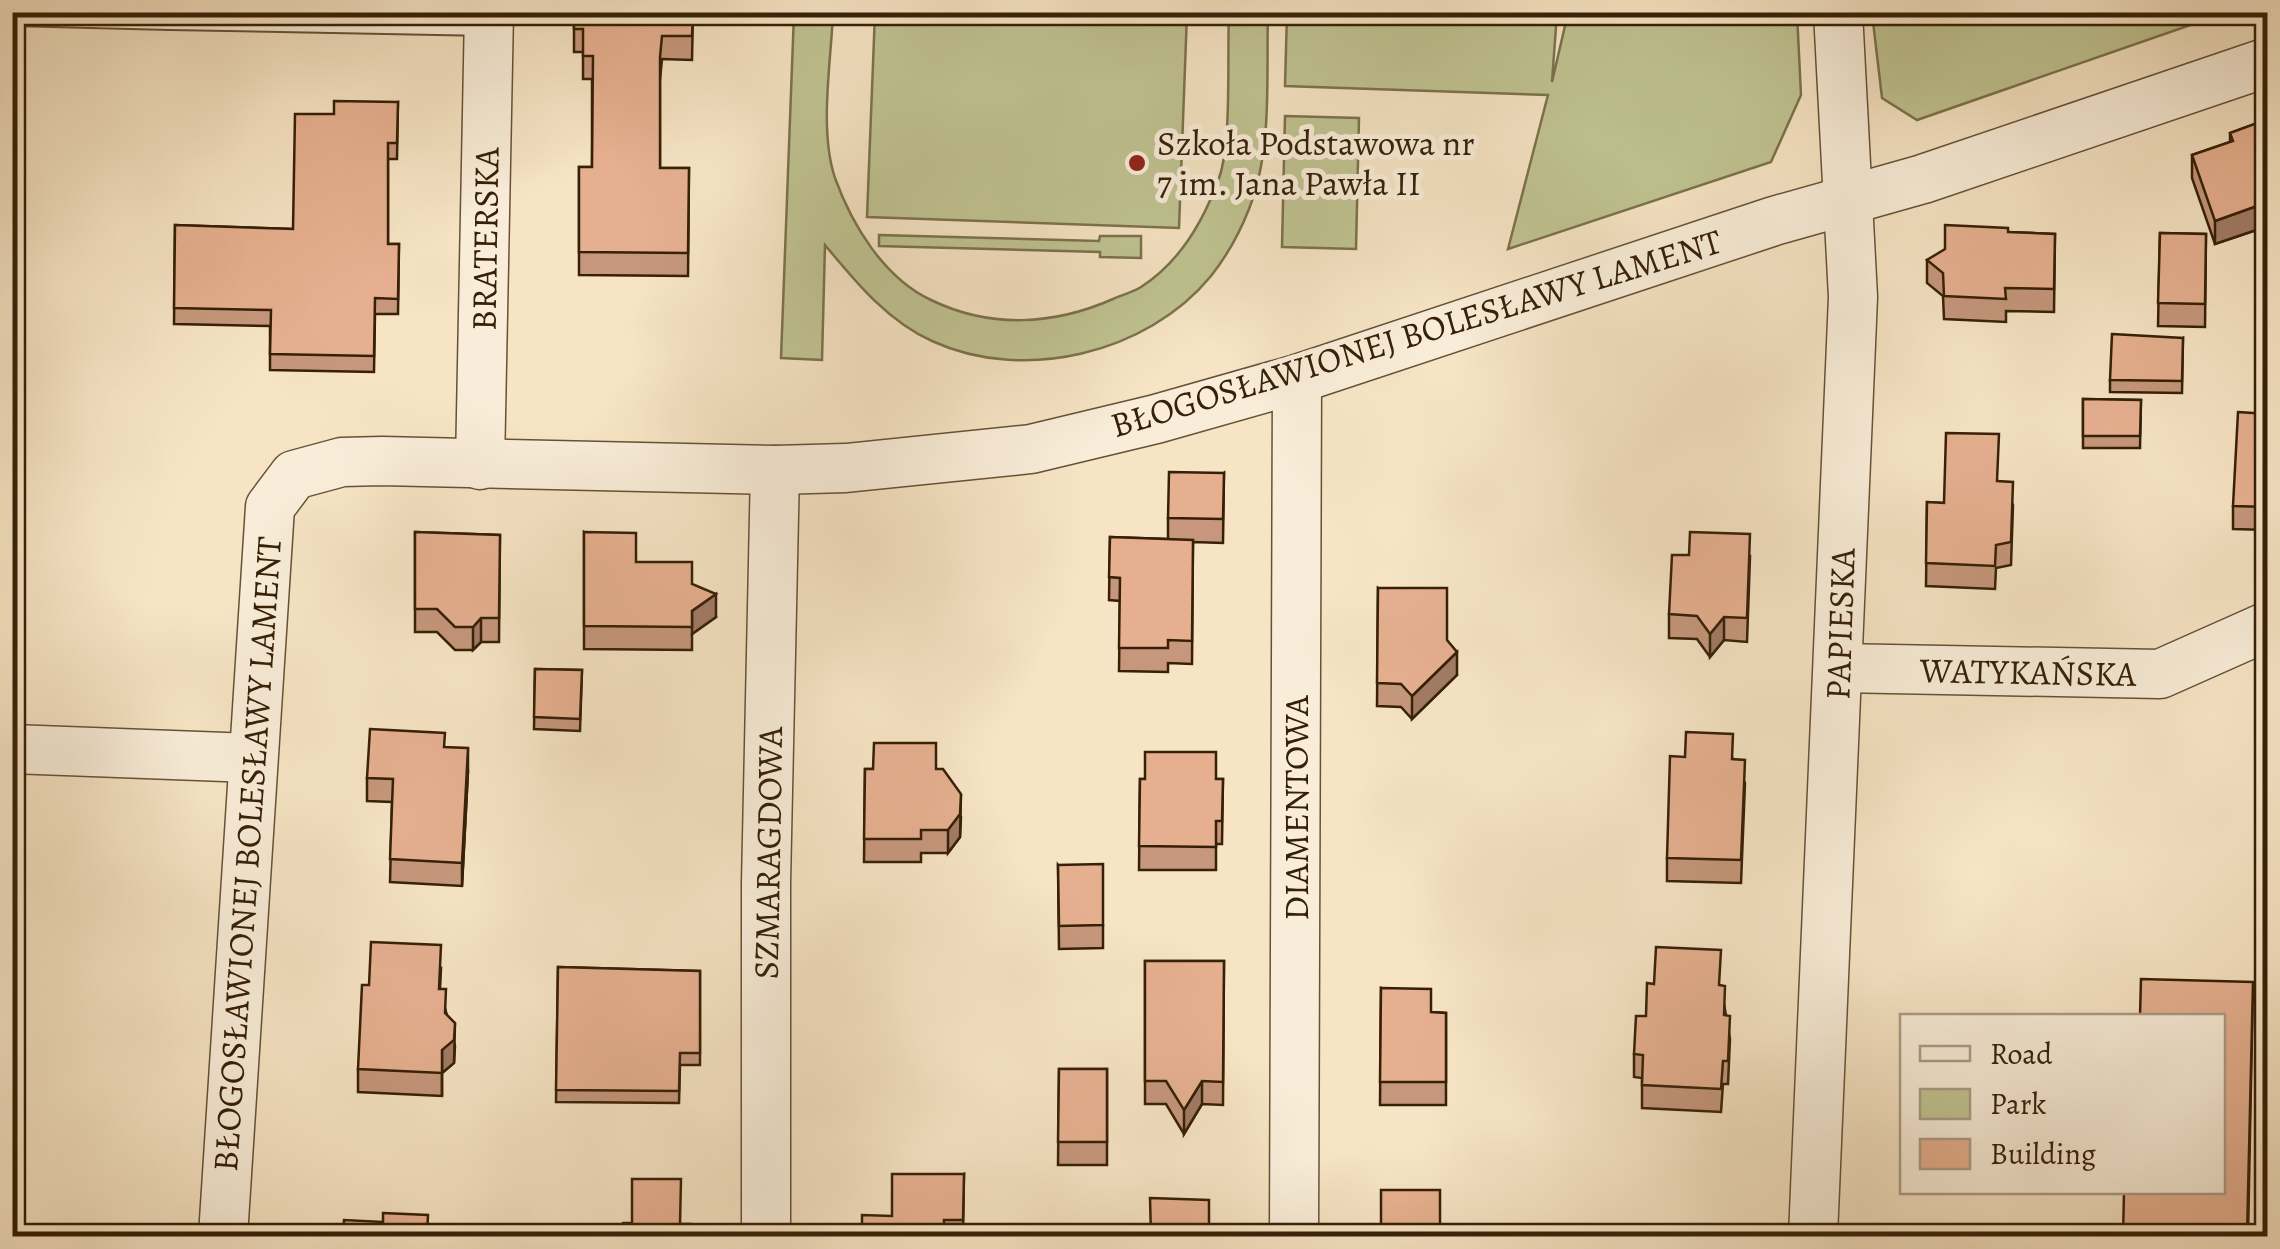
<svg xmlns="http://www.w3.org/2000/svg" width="2280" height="1249" font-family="Alegreya,serif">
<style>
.green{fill:#c0c392;stroke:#7b724c;stroke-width:2.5}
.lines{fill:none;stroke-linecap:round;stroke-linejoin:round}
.lane-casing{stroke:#665136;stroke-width:26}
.street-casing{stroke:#665136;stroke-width:51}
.lane{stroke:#f9edd9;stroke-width:22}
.street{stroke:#f9edd9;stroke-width:48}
.wall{fill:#c6977c;stroke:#362007;stroke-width:2.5}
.shaded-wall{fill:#a17b65;stroke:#362007;stroke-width:2.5}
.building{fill:#e6b090;stroke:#362007;stroke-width:2.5}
.poi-dot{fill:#8f2418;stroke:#f9edd9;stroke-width:4}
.labels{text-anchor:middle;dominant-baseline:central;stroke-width:10;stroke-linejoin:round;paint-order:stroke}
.poi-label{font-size:35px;fill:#362007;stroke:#f9edd9;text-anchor:start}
.street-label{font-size:35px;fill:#362007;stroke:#f9edd9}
</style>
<rect width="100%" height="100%" fill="#f6e4c4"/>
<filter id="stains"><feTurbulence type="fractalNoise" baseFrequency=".002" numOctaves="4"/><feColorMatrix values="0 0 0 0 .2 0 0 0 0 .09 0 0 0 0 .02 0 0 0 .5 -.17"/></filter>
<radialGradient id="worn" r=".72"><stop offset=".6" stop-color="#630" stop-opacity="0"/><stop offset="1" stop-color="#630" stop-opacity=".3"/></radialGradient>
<g class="green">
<path d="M 794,13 L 833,13 C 831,63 819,130 835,178 C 852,225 884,278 931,300 C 991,329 1054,325 1113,299 C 1122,295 1133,292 1141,287 C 1180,262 1204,220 1219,178 C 1232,142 1227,54 1229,13 L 1268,13 C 1266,76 1273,149 1249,209 C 1240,232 1226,257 1211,276 C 1147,354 1023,383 932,341 C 887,321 855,281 825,245 L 822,360 L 781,358 Z"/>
<polygon points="875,13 1187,13 1179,228 867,217"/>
<polygon points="1287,13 1557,13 1552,82 1568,13 1797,13 1801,95 1771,162 1508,249 1548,95 1285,86"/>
<polygon points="1872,13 1872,12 2225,13 1917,120 1882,98"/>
<polygon points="1285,116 1359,118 1356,249 1282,247"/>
<polygon points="879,235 1099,241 1100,236 1141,236 1141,258 1100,257 1100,252 879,246"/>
</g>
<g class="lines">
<defs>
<g id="lane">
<polyline points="12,14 170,18 170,12"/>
<polyline points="170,18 489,24"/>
</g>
<g id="street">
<polyline points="480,465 489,12"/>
<polyline points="1838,668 2160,674 2268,626"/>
<polyline points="12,749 252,758"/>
<polyline points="223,1236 270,507 294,475 342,462 382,461 775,470 846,468 1031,449 1156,419 1297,379 1774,221 1923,179 2268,62"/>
<polyline points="766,1236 766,883 775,470"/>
<polyline points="1294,1236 1297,379"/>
<polyline points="1813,1236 1853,297 1838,12"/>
</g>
</defs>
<use href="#lane" class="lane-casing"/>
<use href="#street" class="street-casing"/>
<use href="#lane" class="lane"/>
<use href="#street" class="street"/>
</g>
<g class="wall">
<polygon points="574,12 693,12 692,60 662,59 660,80 660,168 689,168 688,276 579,275 579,167 592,167 592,79 583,79 583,52 574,52"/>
<polygon points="398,102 397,159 388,159 388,244 399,244 398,314 375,314 374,372 270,370 270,326 174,324 175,225 293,229 334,114"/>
<polygon points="2268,119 2268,226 2215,244 2192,178 2192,155 2230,142 2230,133"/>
<polygon points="2008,232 2055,234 2054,312 2006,311 2006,322 1944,319 1943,296 1927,283 1927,260"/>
<polygon points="2160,233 2206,234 2205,327 2158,326"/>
<polygon points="2183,338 2182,393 2110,392 2110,380"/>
<polygon points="2083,399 2141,400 2140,448 2083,448"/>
<polygon points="2268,414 2268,530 2233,529 2233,506"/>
<polygon points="1224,473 1223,543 1193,542 1192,664 1168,663 1168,672 1119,671 1120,601 1109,600 1110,537 1168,539 1168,518"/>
<polygon points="1998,481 2013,505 2011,565 1996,568 1995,589 1926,586 1927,502 1944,503"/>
<polygon points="415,532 500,535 499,642 481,642 473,650 455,650 437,632 415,632"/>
<polygon points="584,532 636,562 692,584 716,617 692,634 692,650 584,649"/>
<polygon points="1750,557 1747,642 1724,640 1710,657 1697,639 1669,638 1669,614"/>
<polygon points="1378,588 1447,641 1457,675 1412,719 1401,707 1377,706"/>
<polygon points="535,669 582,670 580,731 534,729"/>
<polygon points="445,747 468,771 462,886 390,882 392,802 367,801 367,778"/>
<polygon points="1733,759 1745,783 1741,883 1667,881 1667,858"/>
<polygon points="865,769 936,769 961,817 960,837 948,853 921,853 921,862 864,862"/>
<polygon points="1140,779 1223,779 1222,844 1216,844 1216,870 1139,870"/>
<polygon points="1058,865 1103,925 1103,948 1059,949"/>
<polygon points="1145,961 1224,961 1223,1105 1202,1104 1184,1134 1166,1104 1145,1104"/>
<polygon points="558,967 700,971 700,1065 680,1065 679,1103 556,1102"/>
<polygon points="441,968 440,989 455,1046 454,1063 442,1073 442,1096 358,1092 358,1069 369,985"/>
<polygon points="1721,986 1730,1039 1728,1084 1723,1084 1721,1112 1642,1108 1642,1078 1634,1077 1634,1054 1646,1016"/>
<polygon points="1381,988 1431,1012 1446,1013 1446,1105 1380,1105"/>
<polygon points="1059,1069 1107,1069 1107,1165 1058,1165"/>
<polygon points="964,1174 963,1236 862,1236 892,1216"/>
</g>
<g class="shaded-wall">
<polygon points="2268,202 2268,226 2215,244 2215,221"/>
<polygon points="716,594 716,617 692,634 692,611"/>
<polygon points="1724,617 1724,640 1710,657 1710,634"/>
<polygon points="481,618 481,642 473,650 473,627"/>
<polygon points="1457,652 1457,675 1412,719 1412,696"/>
<polygon points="468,748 468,771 462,886 462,863"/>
<polygon points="961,794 960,837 948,853 948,830"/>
<polygon points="2253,982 2248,1236 2247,1236"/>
<polygon points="455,1023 454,1063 442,1073 442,1096 442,1050"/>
<polygon points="1202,1081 1202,1104 1184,1134 1184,1110"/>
</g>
<g class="building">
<polygon points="574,12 693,12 692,36 662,36 660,57 660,168 689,168 688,253 579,252 579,167 592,167 593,56 583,56 583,29 574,29"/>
<polygon points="334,101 398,102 397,143 388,143 388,244 399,244 398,299 375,298 374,356 270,354 271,310 174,308 175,225 293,229 295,114 334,114"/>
<polygon points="2268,119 2268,202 2215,221 2192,155 2233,141 2230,133"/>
<polygon points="1945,225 2008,228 2008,232 2055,234 2054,289 2005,288 2006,299 1944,296 1943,273 1927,260 1945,249"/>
<polygon points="2160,233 2206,234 2205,304 2158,303"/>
<polygon points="2112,334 2183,338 2182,381 2110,380"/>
<polygon points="2083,399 2141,400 2140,436 2083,436"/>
<polygon points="2238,412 2268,414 2268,507 2233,506"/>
<polygon points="1946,433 1999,434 1997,481 2013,482 2011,542 1996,545 1995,566 1926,563 1927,502 1944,503"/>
<polygon points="1169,472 1224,473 1223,519 1168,518"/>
<polygon points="415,532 500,535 499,618 481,618 473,627 455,627 437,609 415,609"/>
<polygon points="584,532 636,533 636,562 692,562 692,584 716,594 692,611 692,627 584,626"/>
<polygon points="1690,532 1750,534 1747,618 1724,617 1710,634 1697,616 1669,614 1672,555 1689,555"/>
<polygon points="1110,537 1193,540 1192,641 1168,640 1168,648 1119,648 1120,578 1109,577"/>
<polygon points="1378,588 1447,588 1447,640 1457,652 1412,696 1401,684 1377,683"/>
<polygon points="535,669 582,670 580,719 534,717"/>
<polygon points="370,729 445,733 444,747 468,748 462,863 390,859 393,779 367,778"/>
<polygon points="1686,732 1733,734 1732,759 1745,760 1741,860 1667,858 1670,756 1685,757"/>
<polygon points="874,743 936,743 936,769 943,769 961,794 960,814 948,830 921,830 921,839 864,839 865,769 873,769"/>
<polygon points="1145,752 1216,752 1216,779 1223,779 1222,821 1216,821 1216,847 1139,846 1140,779 1145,779"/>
<polygon points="1103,864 1103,925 1059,926 1058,865"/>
<polygon points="371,942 441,945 439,989 446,989 445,1013 455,1023 454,1040 442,1050 442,1073 358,1069 362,985 369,985"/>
<polygon points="1656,947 1721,950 1719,985 1725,986 1724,1015 1730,1016 1728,1061 1723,1061 1721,1089 1642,1085 1643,1055 1634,1054 1636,1016 1646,1016 1647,983 1654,984"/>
<polygon points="1145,961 1224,961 1223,1082 1202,1081 1184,1110 1166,1081 1145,1081"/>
<polygon points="558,967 700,971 700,1053 680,1053 679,1091 556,1090"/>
<polygon points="2141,979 2253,982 2247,1236 2123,1236 2124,1192 2222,1192 2222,1016 2140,1016"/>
<polygon points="1381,988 1431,989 1431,1012 1446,1013 1446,1082 1380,1082"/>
<polygon points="1059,1069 1107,1069 1107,1142 1058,1142"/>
<polygon points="892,1174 964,1174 963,1220 944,1220 944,1236 862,1236 862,1215 892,1216"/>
<polygon points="632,1179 681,1179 680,1224 690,1224 689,1236 622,1236 623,1223 632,1223"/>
<polygon points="1381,1190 1440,1190 1440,1232 1451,1232 1451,1236 1371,1236 1371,1232 1381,1232"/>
<polygon points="1150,1198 1209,1200 1209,1236 1151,1236"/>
<polygon points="383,1213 428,1215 427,1236 343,1236 344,1220 383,1222"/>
</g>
<circle class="poi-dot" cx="1137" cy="163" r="10"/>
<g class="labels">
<g class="poi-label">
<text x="1157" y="143">Szkoła Podstawowa nr<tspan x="1157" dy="40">7 im. Jana Pawła II</tspan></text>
</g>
<g class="street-label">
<text transform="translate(485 239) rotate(-89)">BRATERSKA</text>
<text transform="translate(1416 333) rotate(-17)">BŁOGOSŁAWIONEJ BOLESŁAWY LAMENT</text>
<text transform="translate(1840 624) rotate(-88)">PAPIESKA</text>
<text transform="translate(2028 672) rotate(1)">WATYKAŃSKA</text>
<text transform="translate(1296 808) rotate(-90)">DIAMENTOWA</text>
<text transform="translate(768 853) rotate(-89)">SZMARAGDOWA</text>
<text transform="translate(247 854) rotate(-86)">BŁOGOSŁAWIONEJ BOLESŁAWY LAMENT</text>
</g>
</g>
<rect width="2280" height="1249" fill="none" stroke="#f6e4c4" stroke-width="50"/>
<rect x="15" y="15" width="2250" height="1219" fill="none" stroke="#362007" stroke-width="5"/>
<rect x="25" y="25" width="2230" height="1199" fill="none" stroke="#362007" stroke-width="2.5"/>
<rect x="1900" y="1014" width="325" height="180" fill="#f9edd9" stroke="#ab9b85" stroke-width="2.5"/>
<rect x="1920" y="1046" width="50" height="15" fill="#f9edd9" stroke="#ab9b85" stroke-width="2.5"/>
<text x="1990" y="1064" font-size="30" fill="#362007">Road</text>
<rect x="1920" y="1089" width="50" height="30" fill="#c0c392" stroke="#ab9b85" stroke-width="2.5"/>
<text x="1990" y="1114" font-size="30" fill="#362007">Park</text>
<rect x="1920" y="1139" width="50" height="30" fill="#e6b090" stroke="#ab9b85" stroke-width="2.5"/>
<text x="1990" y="1164" font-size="30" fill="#362007">Building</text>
<rect width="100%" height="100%" filter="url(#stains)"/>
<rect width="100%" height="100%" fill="url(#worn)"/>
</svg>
